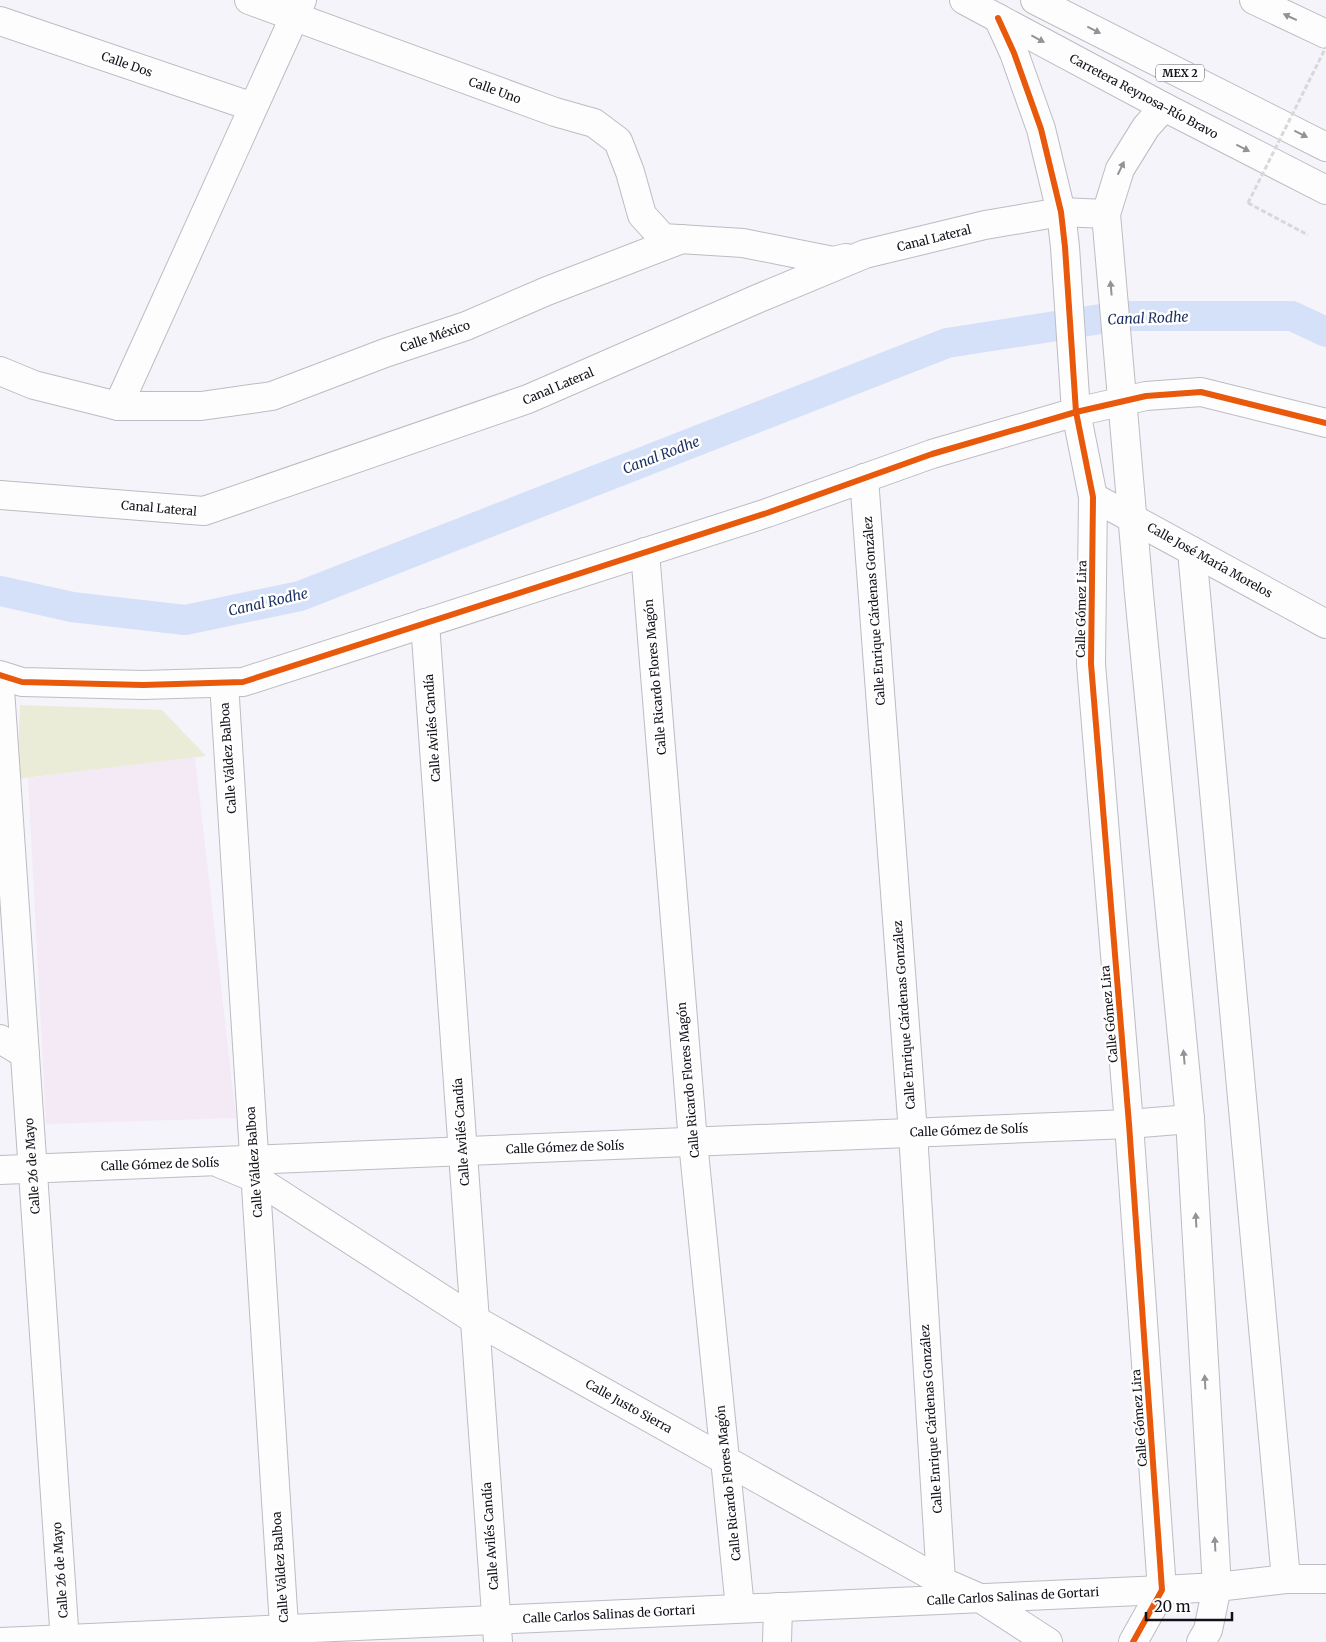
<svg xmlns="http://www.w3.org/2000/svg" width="1326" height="1642" font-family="Merriweather,serif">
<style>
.education{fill:#f3eaf6}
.green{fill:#ebecd7}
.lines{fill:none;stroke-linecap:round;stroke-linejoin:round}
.canal{stroke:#d5e0f9;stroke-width:30}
.minor-casing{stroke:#bcbcc2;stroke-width:30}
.highway-casing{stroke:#bcbcc2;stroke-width:30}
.path{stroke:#d8d8da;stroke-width:3;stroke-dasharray:5 2.5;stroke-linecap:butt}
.minor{stroke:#fdfdfe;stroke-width:28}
.highway{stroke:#fdfdfe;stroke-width:28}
.path-bridge{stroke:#d8d8da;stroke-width:3;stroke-dasharray:5 2.5;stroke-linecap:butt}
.cycleway-casing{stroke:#fff;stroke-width:9}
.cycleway{stroke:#e8590c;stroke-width:6}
.oneway{fill:#939397}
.labels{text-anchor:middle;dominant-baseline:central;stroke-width:5;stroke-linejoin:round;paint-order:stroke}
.shield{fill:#fff;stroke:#59585e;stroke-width:1}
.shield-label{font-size:11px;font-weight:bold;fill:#121119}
.street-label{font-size:12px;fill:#121119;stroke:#fff}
.water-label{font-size:14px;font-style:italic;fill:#1a2f5f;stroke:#fff}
</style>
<rect width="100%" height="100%" fill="#f4f4fa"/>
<polygon class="education" points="195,757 236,1118 46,1124 28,778"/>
<polygon class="green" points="20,705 162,710 206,756 17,779"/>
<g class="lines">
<polyline class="canal" points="0,591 72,607 185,620 300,596 947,343 1120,316 1292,316 1326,332"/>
<defs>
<g id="minor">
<polyline points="249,0 555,112 594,123 618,141 630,172 642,215 663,238 743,243 833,261 846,258"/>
<polyline points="964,0 1164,107 1326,190"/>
<polyline points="998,18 1014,53 1041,129 1061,212 1065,247 1076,412 1093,497 1091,664 1129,1124 1162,1590 1133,1642"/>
<polyline points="0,21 253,107"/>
<polyline points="1164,107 1146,127 1120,169 1106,214 1139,594 1190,1119 1217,1587 1208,1630 1201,1642"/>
<polyline points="0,371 34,385 118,406 201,406 272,396 385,353 466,326 547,291 682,239"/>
<polyline points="118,406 302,0"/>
<polyline points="864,478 913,1133 941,1581"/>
<polyline points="0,495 204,511 528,399 757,299 865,254 985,225 1061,212 1106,214"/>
<polyline points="1093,497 1326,624"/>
<polyline points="1192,551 1286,1579 1326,1579"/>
<polyline points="645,552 693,1142 740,1608"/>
<polyline points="425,623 498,1642"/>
<polyline points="0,675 22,682 143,685 243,682 767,513 932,454 1076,412 1146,396 1201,392 1326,423"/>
<polyline points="224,683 285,1642"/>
<polyline points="0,689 65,1642"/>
<polyline points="0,1039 25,1054"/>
<polyline points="221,1164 255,1178 475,1320 941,1581 980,1598 1048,1642"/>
<polyline points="0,1170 1129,1124 1190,1119"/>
<polyline points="0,1642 1162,1590 1217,1587 1286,1579"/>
<polyline points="777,1642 778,1607"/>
</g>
<g id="highway">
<polyline points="1035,0 1326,147"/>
<polyline points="1254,0 1326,34"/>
</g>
</defs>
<use href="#minor" class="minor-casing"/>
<use href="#highway" class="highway-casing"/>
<polyline class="path" points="1248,203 1308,235"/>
<use href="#minor" class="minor"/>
<use href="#highway" class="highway"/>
<polyline class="path-bridge" points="1248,203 1326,47"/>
<defs>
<g id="cycleway">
<polyline points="998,18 1014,53 1041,129 1061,212 1065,247 1076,412 1093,497 1091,664 1129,1124 1162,1590 1133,1642"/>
<polyline points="0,675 22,682 143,685 243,682 767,513 932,454 1076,412 1146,396 1201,392 1326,423"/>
</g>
</defs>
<use href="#cycleway" class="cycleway-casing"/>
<use href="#cycleway" class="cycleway"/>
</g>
<defs><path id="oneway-solid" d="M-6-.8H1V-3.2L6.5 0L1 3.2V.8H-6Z" transform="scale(1.25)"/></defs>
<g class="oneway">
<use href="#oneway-solid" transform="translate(1290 17) rotate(-155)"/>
<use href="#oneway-solid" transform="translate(1094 30) rotate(27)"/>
<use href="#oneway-solid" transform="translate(1038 39) rotate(28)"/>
<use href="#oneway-solid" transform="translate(1301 134) rotate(27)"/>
<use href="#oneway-solid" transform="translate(1243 148) rotate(27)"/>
<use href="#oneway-solid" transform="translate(1121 168) rotate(-64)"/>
<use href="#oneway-solid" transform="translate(1111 288) rotate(-95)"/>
<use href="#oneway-solid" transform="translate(1184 1057) rotate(-95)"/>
<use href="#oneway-solid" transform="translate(1196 1220) rotate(-93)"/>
<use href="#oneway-solid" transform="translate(1205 1382) rotate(-93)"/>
<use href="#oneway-solid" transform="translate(1215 1544) rotate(-93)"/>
</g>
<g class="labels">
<rect class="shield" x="1156" y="64.5" width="48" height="17" rx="4"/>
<g class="shield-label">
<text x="1180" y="73">MEX 2</text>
</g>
<g class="street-label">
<text transform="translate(127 64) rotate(19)">Calle Dos</text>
<text transform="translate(495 90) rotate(20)">Calle Uno</text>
<text transform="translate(1144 96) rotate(28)">Carretera Reynosa-Río Bravo</text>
<text transform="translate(934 238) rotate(-14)">Canal Lateral</text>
<text transform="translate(435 336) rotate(-19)">Calle México</text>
<text transform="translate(558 386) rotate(-23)">Canal Lateral</text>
<text transform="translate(159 508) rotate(5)">Canal Lateral</text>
<text transform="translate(1210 560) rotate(29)">Calle José María Morelos</text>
<text transform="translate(1081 609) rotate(-89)">Calle Gómez Lira</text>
<text transform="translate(874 611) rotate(-94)">Calle Enrique Cárdenas González</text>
<text transform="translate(655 677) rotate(-95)">Calle Ricardo Flores Magón</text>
<text transform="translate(432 728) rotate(-94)">Calle Avilés Candía</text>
<text transform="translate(228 758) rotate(-94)">Calle Váldez Balboa</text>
<text transform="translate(1109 1014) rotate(-95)">Calle Gómez Lira</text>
<text transform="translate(904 1015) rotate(-94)">Calle Enrique Cárdenas González</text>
<text transform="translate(688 1080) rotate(-95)">Calle Ricardo Flores Magón</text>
<text transform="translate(969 1130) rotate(-2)">Calle Gómez de Solís</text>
<text transform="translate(461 1132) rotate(-94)">Calle Avilés Candía</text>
<text transform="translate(565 1147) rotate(-2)">Calle Gómez de Solís</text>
<text transform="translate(254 1162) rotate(-94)">Calle Váldez Balboa</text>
<text transform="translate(160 1164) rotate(-2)">Calle Gómez de Solís</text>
<text transform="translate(32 1166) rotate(-94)">Calle 26 de Mayo</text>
<text transform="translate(629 1406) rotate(29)">Calle Justo Sierra</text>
<text transform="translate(1139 1418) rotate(-94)">Calle Gómez Lira</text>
<text transform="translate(931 1419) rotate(-94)">Calle Enrique Cárdenas González</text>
<text transform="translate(728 1483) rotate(-96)">Calle Ricardo Flores Magón</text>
<text transform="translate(490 1536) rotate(-94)">Calle Avilés Candía</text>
<text transform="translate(280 1567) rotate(-94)">Calle Váldez Balboa</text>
<text transform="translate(60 1570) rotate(-94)">Calle 26 de Mayo</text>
<text transform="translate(1013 1596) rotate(-3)">Calle Carlos Salinas de Gortari</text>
<text transform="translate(609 1614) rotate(-3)">Calle Carlos Salinas de Gortari</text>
</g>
<g class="water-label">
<text transform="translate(1148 318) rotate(-2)">Canal Rodhe</text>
<text transform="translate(661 455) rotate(-21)">Canal Rodhe</text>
<text transform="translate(268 602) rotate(-13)">Canal Rodhe</text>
</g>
</g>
<path d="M1146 1612v8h86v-8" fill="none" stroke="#121119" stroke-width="2.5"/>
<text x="1154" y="1612" font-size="15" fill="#121119" stroke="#ffffff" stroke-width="4" paint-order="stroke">20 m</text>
</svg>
